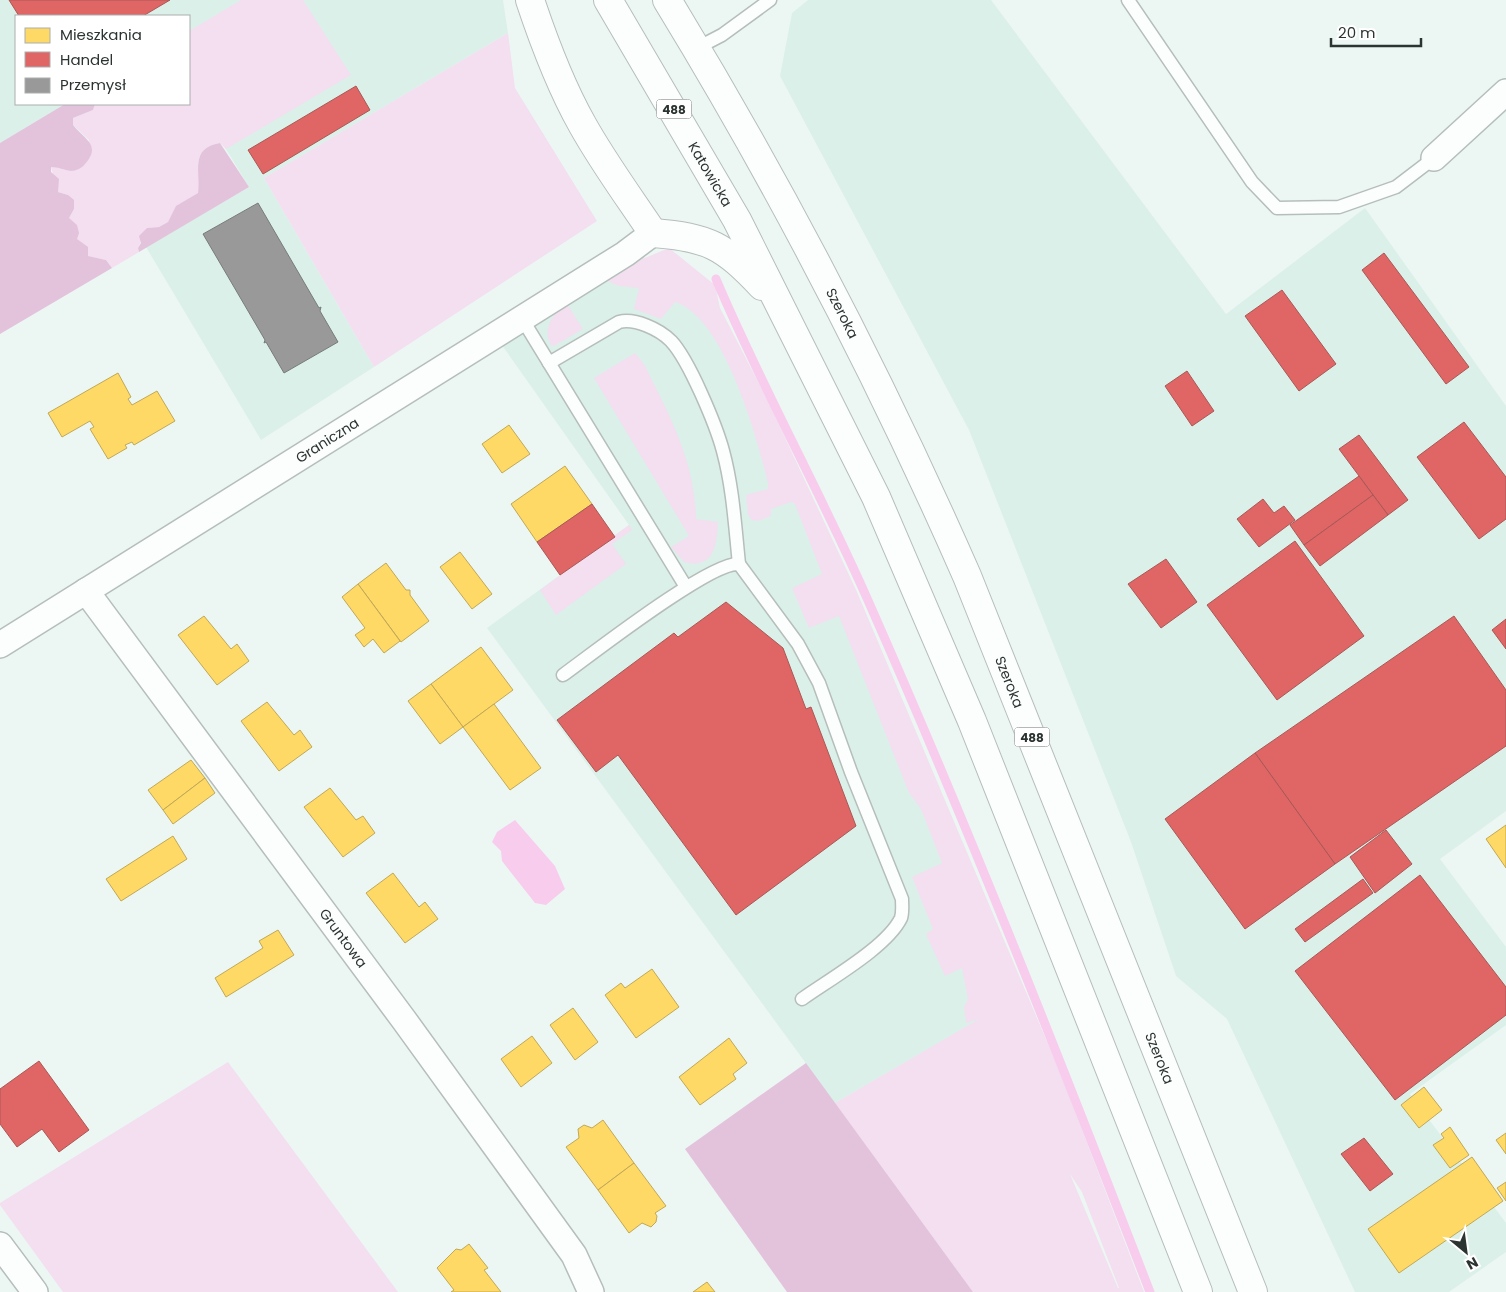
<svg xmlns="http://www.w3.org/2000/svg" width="1506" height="1292" font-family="Poppins,sans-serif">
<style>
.built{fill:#dbf0e8}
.green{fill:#f3dfef;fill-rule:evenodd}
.forest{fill:#e3c3db}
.water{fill:#f8cced}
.homes{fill:#ffd966;stroke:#c0a856}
.shops{fill:#e06666;stroke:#aa5756}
.industry{fill:#999;stroke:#787b7a}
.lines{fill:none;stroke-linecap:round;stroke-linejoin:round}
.stream{stroke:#f8cced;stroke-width:9}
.service-casing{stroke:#b5beba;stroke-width:15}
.minor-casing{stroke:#b5beba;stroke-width:28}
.tertiary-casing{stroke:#b5beba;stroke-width:30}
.primary-casing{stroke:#b5beba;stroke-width:30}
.service{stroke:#fcfefd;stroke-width:12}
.minor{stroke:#fcfefd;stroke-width:25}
.tertiary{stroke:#fcfefd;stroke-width:28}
.primary{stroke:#fcfefd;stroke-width:28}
.labels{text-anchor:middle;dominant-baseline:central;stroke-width:5;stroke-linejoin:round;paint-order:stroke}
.shield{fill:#fff;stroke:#6b716f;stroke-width:1}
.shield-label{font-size:12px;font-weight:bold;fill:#2c3431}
.street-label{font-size:14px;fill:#2c3431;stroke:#fff}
</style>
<rect width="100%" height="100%" fill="#ecf7f3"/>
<g class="built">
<polygon points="0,0 503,0 508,33 264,178 374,367 261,440 146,247 249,187 189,88 189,16 16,16 16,104 65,104 0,143"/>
<polygon points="808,0 991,0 1226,314 1365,208 1506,406 1506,811 1440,859 1506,947 1506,1025 1410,1094 1506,1223 1506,1252 1449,1292 1355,1292 1227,1019 1176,976 1131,842 969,430 780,76 792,13"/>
<polygon points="638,252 700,308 786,462 861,644 999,1008 835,1103 487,628 629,525 499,341"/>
</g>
<g class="green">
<path d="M 241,0 L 303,0 L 351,75 L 226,149 L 220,143 C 189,148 201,172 198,193 L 177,206 L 168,222 L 159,227 L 147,228 L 138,248 L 139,252 L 112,268 L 106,260 L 87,256 L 77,239 L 69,218 L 74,209 L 68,195 L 58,192 L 51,167 L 60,167 L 72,171 L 89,140 L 73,125 L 73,118 L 93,110 L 95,104 L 189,104 L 189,31 Z"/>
<polygon points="508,33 515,88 597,221 374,367 264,178"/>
<path d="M 669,248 L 715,285 L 720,308 L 766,397 L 857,592 L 1059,1070 L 1144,1292 L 973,1292 L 835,1103 L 979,1019 L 966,1023 L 964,1007 L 968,999 L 962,968 L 945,976 L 926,934 L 933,929 L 912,877 L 942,863 L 921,809 L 909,793 L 839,616 L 809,628 L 792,588 L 822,574 L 795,504 L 791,502 L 771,509 L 771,516 L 758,521 L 752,520 L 748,515 L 746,495 L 768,489 L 768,483 C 757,437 724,317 675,302 L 661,319 L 634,309 L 639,288 L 619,286 L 605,280 L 635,262 ZM 1070,1174 L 1082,1192 L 1119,1288 L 1118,1288 Z"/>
<path d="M 567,304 L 583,329 L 554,346 L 551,345 C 541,329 554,312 567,304 Z"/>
<path d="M 635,353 L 644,364 C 669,414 695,461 696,519 L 718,522 C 717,545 714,570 684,562 L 671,547 L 689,536 L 594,378 Z"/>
<polygon points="629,525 632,530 612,544 626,564 556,615 540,590"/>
<polygon points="228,1062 398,1292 63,1292 0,1205 0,1203"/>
</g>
<g class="forest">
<path d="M 65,104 L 95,104 L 93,110 L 73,118 L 73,125 C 84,139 102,145 85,164 C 82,168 76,171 71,171 C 64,170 59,167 51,167 L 51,172 L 59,179 L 58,192 L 68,195 L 74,200 L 74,209 L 69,218 L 77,225 L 79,233 L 77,239 L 88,247 L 88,256 L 106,260 L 112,268 L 0,334 L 0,143 Z"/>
<path d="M 220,143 L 249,187 L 139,252 L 138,248 L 141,243 L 139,236 L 147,228 L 159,227 L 168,222 L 176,206 L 198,193 C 201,172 189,148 220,143 Z"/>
<polygon points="806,1063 973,1292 787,1292 685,1149"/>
</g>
<polygon class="water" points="515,820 555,866 565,889 546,905 535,903 502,861 501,851 492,842 497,832"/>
<g class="homes">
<polygon points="118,373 131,397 128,399 132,405 157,391 175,421 134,445 132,442 125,445 127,448 108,459 90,429 94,427 90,421 62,437 48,413"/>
<polygon points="509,425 530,454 502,473 482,444"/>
<polygon points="565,466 592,504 537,542 511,504"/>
<polygon points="460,552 492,594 472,609 440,567"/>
<polygon points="386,563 406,590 410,590 410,595 429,621 401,642 358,584"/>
<polygon points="358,584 400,641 384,653 373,639 364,647 355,635 365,628 342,597"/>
<polygon points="204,616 231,649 237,644 249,661 217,685 178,635"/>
<polygon points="481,647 513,690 463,727 431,684"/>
<polygon points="431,684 463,727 440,744 408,701"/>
<polygon points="267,702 294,735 300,730 312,747 279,771 241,721"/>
<polygon points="494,704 541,768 510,790 463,727"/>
<polygon points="191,760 205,778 163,810 148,790"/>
<polygon points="205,778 215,793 173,824 163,810"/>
<polygon points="330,788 356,820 363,816 375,833 343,857 304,807"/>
<polygon points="1506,825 1506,868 1486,839"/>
<polygon points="173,836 187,859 121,901 106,879"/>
<polygon points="393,873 419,907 425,902 438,919 405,943 366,893"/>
<polygon points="278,930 294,955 226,997 215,978 263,948 259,941"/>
<polygon points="652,969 679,1007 636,1038 605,995 621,983 625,988"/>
<polygon points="573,1008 598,1042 575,1060 550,1025"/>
<polygon points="532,1036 552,1063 521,1087 501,1059"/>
<polygon points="729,1038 747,1063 733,1074 736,1079 700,1105 679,1077"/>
<polygon points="1424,1087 1442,1110 1419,1128 1401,1105"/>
<polygon points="603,1120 634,1163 598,1190 566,1147 579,1138 578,1129 584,1125 592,1128"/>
<polygon points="1450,1127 1469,1155 1450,1168 1433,1145 1444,1138 1441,1134"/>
<polygon points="1506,1133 1506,1154 1496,1140"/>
<polygon points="1472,1157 1503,1201 1399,1273 1368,1229"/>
<polygon points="634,1163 666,1206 655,1213 657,1216 656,1222 651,1227 642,1223 629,1233 598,1190"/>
<polygon points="1506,1182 1506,1201 1497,1188"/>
<polygon points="469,1244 488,1268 484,1270 501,1292 451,1292 454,1290 437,1268 456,1249 461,1250"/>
<polygon points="707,1282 715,1292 693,1292"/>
</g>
<g class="shops">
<polygon points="9,0 170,0 143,16 19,16"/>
<polygon points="356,86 370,110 263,174 248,150"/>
<polygon points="1384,253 1469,367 1446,384 1362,270"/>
<polygon points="1282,290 1336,364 1299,391 1245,316"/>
<polygon points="1187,371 1214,411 1192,426 1165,386"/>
<polygon points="1464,422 1506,477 1506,519 1479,539 1417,457"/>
<polygon points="1359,435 1408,500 1388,515 1339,449"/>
<polygon points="1359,476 1373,495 1304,545 1290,525"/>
<polygon points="1373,495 1388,515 1320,566 1304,545"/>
<polygon points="1263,499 1274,513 1284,506 1295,520 1259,547 1237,519"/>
<polygon points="592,504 615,537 560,575 537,542"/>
<polygon points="1295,541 1364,636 1277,700 1207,605"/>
<polygon points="1166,559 1197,602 1161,628 1128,584"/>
<polygon points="726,602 783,648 806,709 811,707 856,826 736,915 618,755 596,772 557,720 674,633 678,637"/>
<polygon points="1454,616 1506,690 1506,746 1335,864 1255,753"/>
<polygon points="1506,619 1506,649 1492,630"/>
<polygon points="1255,753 1335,864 1245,929 1165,819"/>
<polygon points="1386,830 1412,864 1375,893 1350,857"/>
<polygon points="1420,875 1506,987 1506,1015 1395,1100 1295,971"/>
<polygon points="1363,879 1373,893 1305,942 1295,929"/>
<polygon points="39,1061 89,1130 59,1152 42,1129 17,1147 0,1124 0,1089"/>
<polygon points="1364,1138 1393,1174 1370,1191 1341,1154"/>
</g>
<polygon class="industry" points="258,203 319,308 321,307 320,311 338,342 284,373 266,342 264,343 265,340 203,234"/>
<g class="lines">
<path class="stream" d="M 716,279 C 763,390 822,495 870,605 C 970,831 1061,1062 1150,1292"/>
<defs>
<g id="service">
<polyline points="1128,0 1252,182 1277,208 1339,207 1396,187 1434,158"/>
<polyline points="697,48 722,35 770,0"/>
<polyline points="521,317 686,587"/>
<path d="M 549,363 L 619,322 C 635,318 659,329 671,341 C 689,360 716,425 723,451 C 733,488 735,526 739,564"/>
<path d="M 563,675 C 592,654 711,561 739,564 L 798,644 L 819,683 L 851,772 L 902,899 C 902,905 903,912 901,918 C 887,947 830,979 802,999"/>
</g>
<g id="minor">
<polyline points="1434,158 1506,92"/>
<path id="s1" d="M 86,591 L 404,1020 L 574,1255 L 591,1292"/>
<path id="s2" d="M 0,645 L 625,254 L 653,233"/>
<polyline points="0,1245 35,1292"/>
</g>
<path id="tertiary" d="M 530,0 C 544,42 560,85 582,124 C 603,162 629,197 653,233"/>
<g id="primary">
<path id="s3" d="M 608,0 L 737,220 L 876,497 L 972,721 L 1198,1292"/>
<path id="s4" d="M 667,0 C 780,185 880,378 967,576 L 1253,1292"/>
<path d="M 653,233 C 709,237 724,246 762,286"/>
</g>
</defs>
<use href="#service" class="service-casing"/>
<use href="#minor" class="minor-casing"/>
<use href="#tertiary" class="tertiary-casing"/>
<use href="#primary" class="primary-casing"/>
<use href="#service" class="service"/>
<use href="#minor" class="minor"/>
<use href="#tertiary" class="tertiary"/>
<use href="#primary" class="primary"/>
</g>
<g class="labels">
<g class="shield">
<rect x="656.5" y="99.5" width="35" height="19" rx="4"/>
<rect x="1014.5" y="727.5" width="35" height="19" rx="4"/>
</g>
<g class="shield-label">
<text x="674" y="109">488</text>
<text x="1032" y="737">488</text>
</g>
<g class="street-label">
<text stroke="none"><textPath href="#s3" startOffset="202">Katowicka</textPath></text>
<text stroke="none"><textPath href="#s4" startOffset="359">Szeroka</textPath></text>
<text stroke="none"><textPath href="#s2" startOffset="386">Graniczna</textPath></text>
<text stroke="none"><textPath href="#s4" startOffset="764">Szeroka</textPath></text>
<text stroke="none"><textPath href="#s1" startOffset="432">Gruntowa</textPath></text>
<text stroke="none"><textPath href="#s4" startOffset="1169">Szeroka</textPath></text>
</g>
</g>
<rect x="15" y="15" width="175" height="90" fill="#ffffff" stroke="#abaead"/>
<rect x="25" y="28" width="25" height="15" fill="#ffd966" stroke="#abaead"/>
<text x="60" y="40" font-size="15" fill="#2c3431">Mieszkania</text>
<rect x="25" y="52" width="25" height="15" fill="#e06666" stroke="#abaead"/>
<text x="60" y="65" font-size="15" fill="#2c3431">Handel</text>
<rect x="25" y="78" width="25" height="15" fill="#999999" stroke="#abaead"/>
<text x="60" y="90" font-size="15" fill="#2c3431">Przemysł</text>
<g transform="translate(1466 1252) rotate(151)" stroke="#ffffff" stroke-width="4" paint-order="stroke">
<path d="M0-4L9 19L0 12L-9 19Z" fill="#2c3431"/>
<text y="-8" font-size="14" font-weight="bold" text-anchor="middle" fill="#2c3431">N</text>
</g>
<path d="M1331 38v8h90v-8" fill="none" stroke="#2c3431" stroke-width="2.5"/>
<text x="1338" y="38" font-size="15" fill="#2c3431" stroke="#ffffff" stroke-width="4" paint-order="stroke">20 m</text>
</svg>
